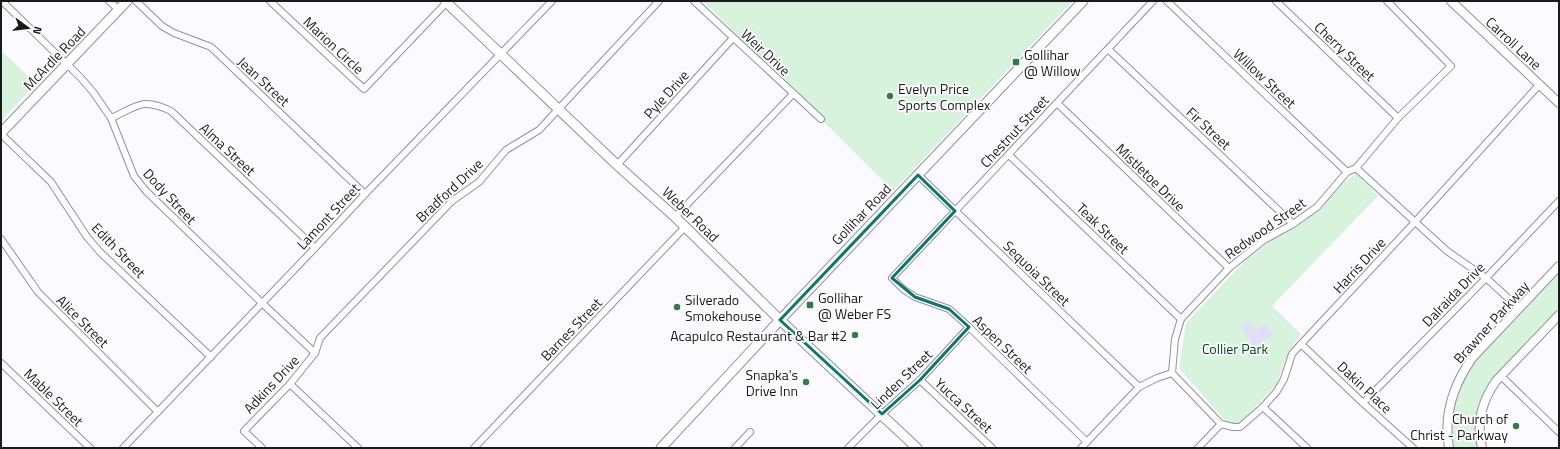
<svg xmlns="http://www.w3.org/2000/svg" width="1560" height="449" font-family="'Titillium Web',sans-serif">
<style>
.green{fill:#d8f3dd}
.water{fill:#e2ddf8}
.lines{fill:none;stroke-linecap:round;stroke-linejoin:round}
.minor-casing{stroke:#92909a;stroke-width:8}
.tertiary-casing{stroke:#92909a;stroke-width:10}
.secondary-casing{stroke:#92909a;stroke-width:11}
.minor{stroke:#fff;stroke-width:6}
.tertiary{stroke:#fff;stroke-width:8}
.secondary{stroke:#fff;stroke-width:9}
.marked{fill:none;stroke:#0f766e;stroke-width:3;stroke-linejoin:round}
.poi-dot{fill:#337c4a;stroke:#fff;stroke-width:1.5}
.labels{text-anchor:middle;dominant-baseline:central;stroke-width:3.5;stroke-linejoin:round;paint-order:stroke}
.street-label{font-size:14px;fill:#1a1a1d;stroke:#fff}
.poi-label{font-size:14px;fill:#1a1a1d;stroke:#fff;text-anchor:start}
.park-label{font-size:14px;fill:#00451e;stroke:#fff}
</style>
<rect width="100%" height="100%" fill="#fbfbff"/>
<g class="green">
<polygon points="703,1 1073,1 893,191"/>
<polygon points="1,50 36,84 1,121"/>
<polygon points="1356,173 1378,196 1272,306 1301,334 1289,351 1276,385 1240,424 1227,423 1179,368 1186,323 1246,260"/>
<path d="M 1559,273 L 1559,310 L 1493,380 L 1487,388 L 1478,448 L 1453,448 C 1449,414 1455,390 1474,362 Z"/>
</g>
<polygon class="water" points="1250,322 1255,328 1249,333 1250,334 1265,324 1273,335 1254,347 1241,326"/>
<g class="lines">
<defs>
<g id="minor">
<polyline points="2,1 81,78 93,92 111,118 134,176 146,191 262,303 315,353"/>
<polyline points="109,1 119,10"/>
<polyline points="136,1 162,26 174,33 211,47 365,194"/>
<polyline points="270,1 364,89 448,1"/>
<polyline points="694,1 821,119"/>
<polyline points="1167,1 1347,172"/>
<polyline points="1276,1 1398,118"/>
<polyline points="1108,49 1293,224"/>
<polyline points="1057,103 1229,268"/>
<path d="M 111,118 C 138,106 142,97 171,111 L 315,248"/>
<polyline points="1,134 51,182 87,237 100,252 211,357"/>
<polyline points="1009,155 1181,319"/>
<polyline points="617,165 733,38"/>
<polyline points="1356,168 1447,251 1486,278 1519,308"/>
<polyline points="918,175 1139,387"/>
<polyline points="675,217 793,94"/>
<polyline points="1,239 38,292 158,412"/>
<polyline points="1301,344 1363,403 1413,448"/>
<polyline points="1,363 90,448"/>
<polyline points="1172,373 1221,424"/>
<polyline points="1501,376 1559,432"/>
<polyline points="920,380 992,448"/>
<polyline points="290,384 358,448"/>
<polyline points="1363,403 1486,278 1559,201"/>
<polyline points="1263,407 1307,448"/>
<polyline points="1087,442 969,327 949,309 915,297 903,289 892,278 1153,1"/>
<polyline points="123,448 315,248 365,194 552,1"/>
<polyline points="262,448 244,431 290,384 315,353 320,338 452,201 479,182 506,150 539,130 659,1"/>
<polyline points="474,448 685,227"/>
<polyline points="735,448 750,432"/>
<polyline points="848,448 882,414 920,380 969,327"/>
<polyline points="1081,448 1139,387 1157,378 1172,373 1175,339 1181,319 1229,268 1264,240 1293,224 1317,207 1347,172 1356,168 1398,118 1451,66 1387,1"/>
<polyline points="1198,448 1221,424 1233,427 1240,427 1263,407 1277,391 1284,379 1292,354 1301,344 1415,222 1539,85"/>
</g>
<g id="tertiary">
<polyline points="1451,1 1559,103"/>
<path d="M 1449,448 C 1443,414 1453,385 1473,357 L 1559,266"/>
<path d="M 1482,448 C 1476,424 1482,401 1496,381 L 1559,315"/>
</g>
<g id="secondary">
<polyline points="445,1 617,165 675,217 780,320 917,448"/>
<polyline points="1,133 127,1"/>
<polyline points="661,448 780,320 1083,1"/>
</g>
</defs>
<use href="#minor" class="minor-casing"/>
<use href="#tertiary" class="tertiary-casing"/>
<use href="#secondary" class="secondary-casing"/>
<use href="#minor" class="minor"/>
<use href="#tertiary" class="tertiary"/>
<use href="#secondary" class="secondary"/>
</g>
<path class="marked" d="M 918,175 L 955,211 L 892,278 L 915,297 L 949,309 L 969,327 L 920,380 L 882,414 L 780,320 Z"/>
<g class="poi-dot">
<rect x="1012" y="58" width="8" height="8" rx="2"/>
<circle cx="890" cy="96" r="4"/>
<rect x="806" y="301" width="8" height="8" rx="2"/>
<circle cx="677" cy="307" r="4"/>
<circle cx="855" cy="335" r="4"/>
<circle cx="806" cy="382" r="4"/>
<circle cx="1516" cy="426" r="4"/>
</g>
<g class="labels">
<g class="street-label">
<text transform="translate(1514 43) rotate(43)">Carroll Lane</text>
<text transform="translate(334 45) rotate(43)">Marion Circle</text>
<text transform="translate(1345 51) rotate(44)">Cherry Street</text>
<text transform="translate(766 52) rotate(43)">Weir Drive</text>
<text transform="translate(54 58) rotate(-46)">McArdle Road</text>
<text transform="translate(1265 78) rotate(43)">Willow Street</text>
<text transform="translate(264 81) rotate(43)">Jean Street</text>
<text transform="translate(666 94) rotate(-48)">Pyle Drive</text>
<text transform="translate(1209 128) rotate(43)">Fir Street</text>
<text transform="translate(1014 131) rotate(-47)">Chestnut Street</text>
<text transform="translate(228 149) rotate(43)">Alma Street</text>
<text transform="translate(1151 177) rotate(44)">Mistletoe Drive</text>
<text transform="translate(449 190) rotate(-43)">Bradford Drive</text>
<text transform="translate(170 196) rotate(47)">Dody Street</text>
<text transform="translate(691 214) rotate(44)">Weber Road</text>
<text transform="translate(861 214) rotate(-46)">Gollihar Road</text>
<text transform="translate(328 216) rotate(-47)">Lamont Street</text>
<text transform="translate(1103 228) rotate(44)">Teak Street</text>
<text transform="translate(1265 228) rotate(-35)">Redwood Street</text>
<text transform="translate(119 250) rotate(46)">Edith Street</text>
<text transform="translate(1359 265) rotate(-47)">Harris Drive</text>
<text transform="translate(1037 273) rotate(44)">Sequoia Street</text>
<text transform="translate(1453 294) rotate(-46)">Dalraida Drive</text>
<text transform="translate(83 321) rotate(45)">Alice Street</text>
<text transform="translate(1491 322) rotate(-48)">Brawner Parkway</text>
<text transform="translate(571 329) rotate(-46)">Barnes Street</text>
<text transform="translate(1003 344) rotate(44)">Aspen Street</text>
<text transform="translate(901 379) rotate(-44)">Linden Street</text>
<text transform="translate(271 384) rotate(-47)">Adkins Drive</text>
<text transform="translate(1365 387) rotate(43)">Dakin Place</text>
<text transform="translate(54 397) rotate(44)">Mable Street</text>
<text transform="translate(964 405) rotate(43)">Yucca Street</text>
</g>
<g class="poi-label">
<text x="1024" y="54">Gollihar<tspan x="1024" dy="16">@ Willow</tspan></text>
<text x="898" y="88">Evelyn Price<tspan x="898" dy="16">Sports Complex</tspan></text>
<text x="818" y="297">Gollihar<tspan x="818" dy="16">@ Weber FS</tspan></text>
<text x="685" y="299">Silverado<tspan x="685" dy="16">Smokehouse</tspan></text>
<text x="847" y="335" text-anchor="end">Acapulco Restaurant &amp; Bar #2</text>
<text x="798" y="374" text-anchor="end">Snapka's<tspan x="798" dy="16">Drive Inn</tspan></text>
<text x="1508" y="418" text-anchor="end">Church of<tspan x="1508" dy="16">Christ - Parkway</tspan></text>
</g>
<g class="park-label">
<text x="1235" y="348">Collier Park</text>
</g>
</g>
<rect width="1560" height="449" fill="none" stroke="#1a1a1d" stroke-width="4"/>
<g transform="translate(28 28) rotate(105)" stroke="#ffffff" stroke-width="3" paint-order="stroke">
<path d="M0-3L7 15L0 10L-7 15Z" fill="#1a1a1d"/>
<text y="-6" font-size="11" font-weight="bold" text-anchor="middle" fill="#1a1a1d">N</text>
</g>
</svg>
